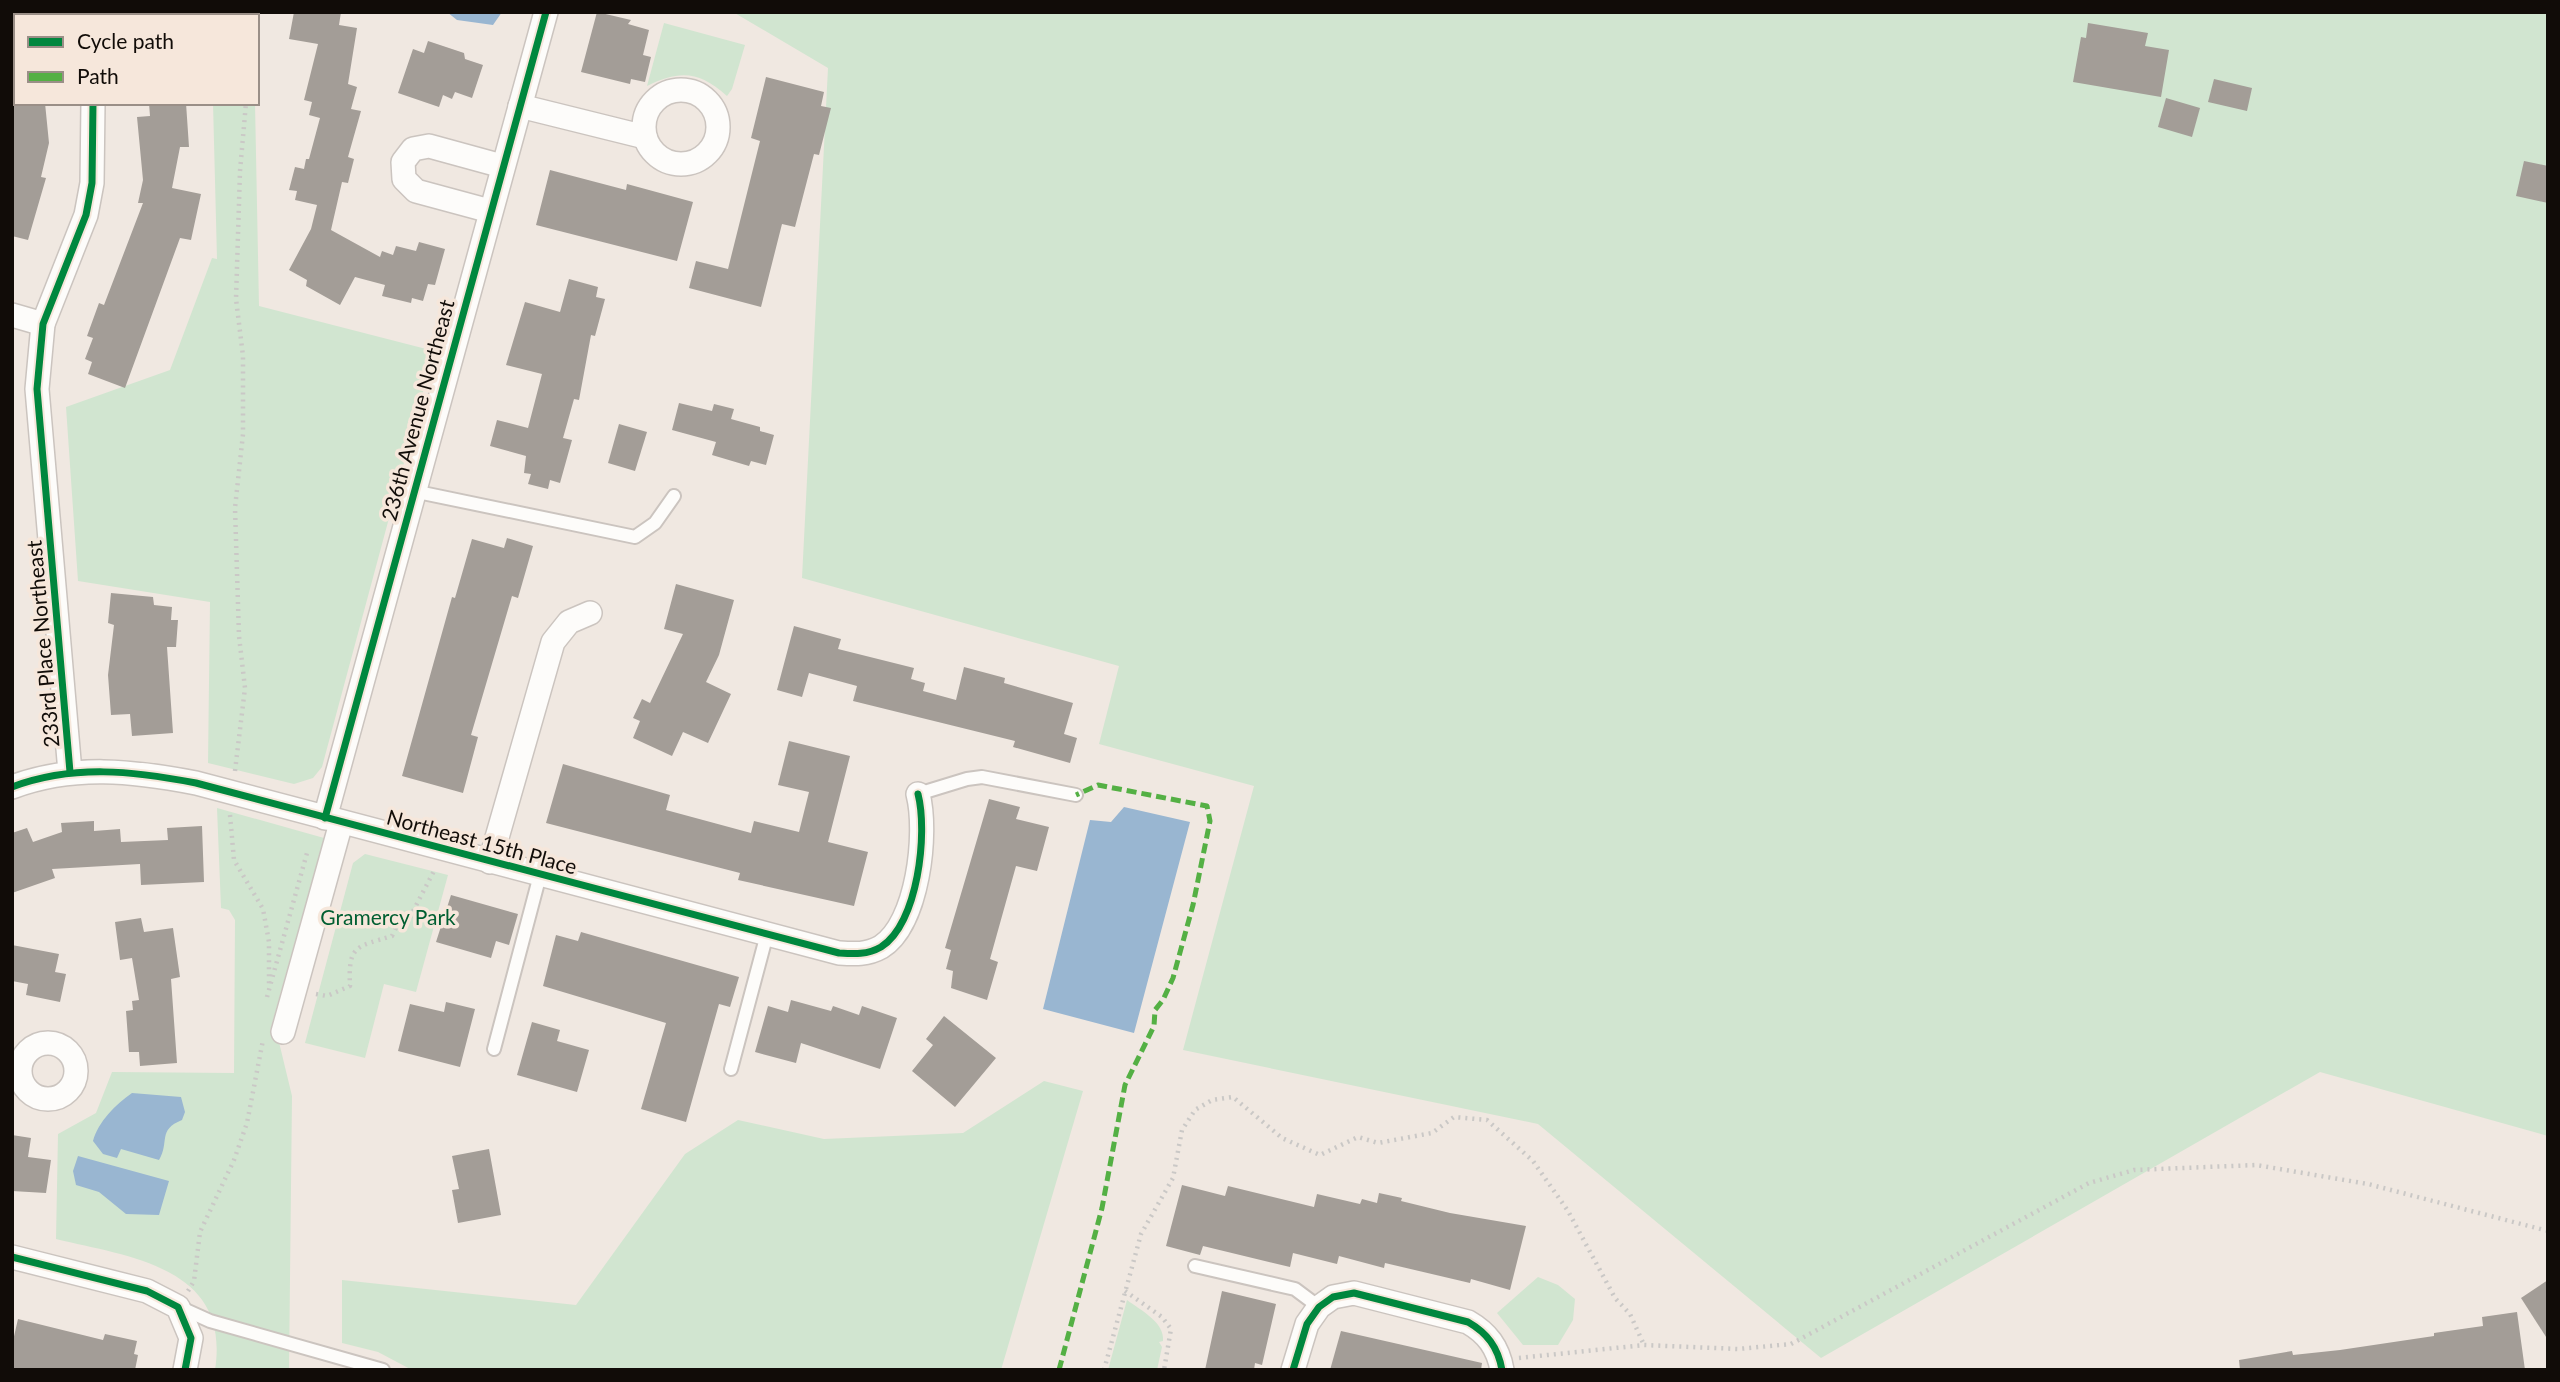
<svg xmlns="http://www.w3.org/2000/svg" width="2560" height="1382" font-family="Lato,sans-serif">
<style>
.green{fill:#d1e5d0}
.water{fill:#99b6d1}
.building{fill:#a39d97}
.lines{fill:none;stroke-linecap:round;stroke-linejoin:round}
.service-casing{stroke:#cbc4bf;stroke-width:16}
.minor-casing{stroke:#cbc4bf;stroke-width:26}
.path{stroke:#cac8c6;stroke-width:4.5;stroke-dasharray:2 5;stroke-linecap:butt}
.service{stroke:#fdfcfa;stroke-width:12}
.minor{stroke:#fdfcfa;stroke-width:23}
.quiet{stroke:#54b044;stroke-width:5;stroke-dasharray:10 5;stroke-linecap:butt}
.cycleway-casing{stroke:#f6e7db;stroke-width:11}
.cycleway{stroke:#00873e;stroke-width:7}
.labels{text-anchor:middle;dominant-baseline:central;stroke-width:7;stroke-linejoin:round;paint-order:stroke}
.street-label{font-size:21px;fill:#110c08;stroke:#f6e7db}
.park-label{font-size:21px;fill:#005e31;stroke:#f6e7db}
</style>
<rect width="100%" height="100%" fill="#f0e8e1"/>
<g class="green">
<polygon points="733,12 2548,12 2548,1136 2320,1072 1821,1358 1538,1124 1183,1050 1254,786 1099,744 1119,666 802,578 828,68"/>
<path d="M 664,23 L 745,45 L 732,89 L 727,96 C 699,71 680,70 647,86 Z"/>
<polygon points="213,103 255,103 259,306 434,351 322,767 313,778 294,784 208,763 210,602 78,581 66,407 170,370 212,258 217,259"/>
<path d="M 217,808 L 324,838 L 270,1031 L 278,1038 L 292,1096 L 289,1370 L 215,1370 C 231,1267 131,1257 56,1239 L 58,1134 L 96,1113 L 112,1072 L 234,1073 L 235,920 L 229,910 L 221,908 Z"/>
<polygon points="365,854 448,875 416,992 384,984 365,1058 305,1043 353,863"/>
<polygon points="1044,1081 1083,1091 1001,1370 412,1370 378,1352 342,1343 342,1280 576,1305 685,1154 738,1120 824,1139 963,1133"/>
<polygon points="1538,1277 1558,1285 1575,1299 1573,1320 1558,1345 1523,1345 1497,1313"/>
<path d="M 1127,1300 C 1140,1310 1165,1322 1163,1341 L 1159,1342 L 1162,1347 L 1157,1370 L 1108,1370 Z"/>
</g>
<g class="water">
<polygon points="447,12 502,12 493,25 457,20"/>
<polygon points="1124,807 1190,822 1134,1033 1043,1009 1090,820 1111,822"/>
<path d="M 132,1093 L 181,1097 L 185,1112 L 182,1120 C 157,1130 170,1142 159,1160 L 121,1149 L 117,1158 L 103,1154 L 93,1141 C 98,1122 116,1104 132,1093 Z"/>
<polygon points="78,1156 169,1181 159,1215 126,1214 99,1192 76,1185 73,1171"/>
</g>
<g class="building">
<polygon points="294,12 341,12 339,25 357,28 348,84 357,87 351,109 361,111 348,157 354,159 348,183 342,182 331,230 380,257 382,251 393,255 396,246 416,251 419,242 445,249 435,285 428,284 423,301 412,298 411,303 382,296 385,285 355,277 340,305 306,286 307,280 289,270 311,229 317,205 295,200 297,191 289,190 295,167 304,169 306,159 309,159 320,118 309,115 312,102 304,100 318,44 289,39"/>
<polygon points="597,12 631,20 628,24 649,30 643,55 651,57 645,82 631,79 630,84 581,72"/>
<polygon points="2088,23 2148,33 2145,46 2169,50 2161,97 2073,82 2081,37 2086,38"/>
<polygon points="428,41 464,53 465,59 483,65 472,98 455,92 452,99 443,95 439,107 398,93 413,49 424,53"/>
<polygon points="766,77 824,92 821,106 831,108 819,155 814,154 795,227 782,224 761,307 689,288 696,261 728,269 760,141 751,138"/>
<polygon points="2214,79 2252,88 2247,111 2208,102"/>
<polygon points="2166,98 2200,108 2192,137 2158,127"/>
<polygon points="12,103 45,103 49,143 41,177 46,178 28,240 12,236"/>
<polygon points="149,103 186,103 189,147 180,147 172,188 201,194 191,240 180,238 125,388 88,374 92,362 85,359 93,338 87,336 99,303 104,305 143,203 138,203 143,180 137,117 150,116"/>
<polygon points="2524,161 2548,166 2548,203 2516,196"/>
<polygon points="550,170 626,190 627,184 693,202 677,261 536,225"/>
<polygon points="569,279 598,287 596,297 605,299 595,336 591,335 579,400 574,399 563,438 572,440 560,483 550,480 548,489 528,484 531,474 524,473 526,456 490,446 497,420 528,428 542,374 506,365 525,302 560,312"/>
<polygon points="679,403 712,411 714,404 734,409 731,419 760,427 760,431 774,435 766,465 751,461 749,466 712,455 716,442 672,430"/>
<polygon points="619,424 647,432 635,471 608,463"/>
<polygon points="507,538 533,546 518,598 512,596 471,735 478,737 463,793 402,776 452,597 455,598 472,539 504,548"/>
<polygon points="676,584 734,600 719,655 706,682 731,694 708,743 683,732 672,756 633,738 640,721 633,718 642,699 650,703 683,634 664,629"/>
<polygon points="111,593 153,597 154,605 172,607 171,620 178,620 176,647 167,647 173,733 132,736 130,714 111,715 108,675 114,625 108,623"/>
<polygon points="794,626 841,639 838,649 914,668 911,679 925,683 923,691 956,700 964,667 1005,678 1004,683 1073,703 1064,734 1077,738 1070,763 1013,747 1015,741 853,701 857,686 809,673 802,697 777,690"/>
<polygon points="789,741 850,756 828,842 868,852 854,906 738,880 740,873 546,823 563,764 670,795 666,810 751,833 754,821 799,832 809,792 778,785"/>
<polygon points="989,799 1020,807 1016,819 1049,827 1037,871 1016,866 990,959 998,962 987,1000 951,988 953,971 946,969 951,950 945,948"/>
<polygon points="94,821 94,831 120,829 121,842 168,840 167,828 202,826 204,882 141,885 140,864 52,869 55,878 12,893 12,833 27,828 33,842 62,832 61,823"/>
<polygon points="451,895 518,914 509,945 496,941 491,958 436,942"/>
<polygon points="141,918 144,932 173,928 180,977 171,979 177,1063 140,1066 139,1052 129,1052 126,1011 133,1010 132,1001 139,1000 132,958 120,960 115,922"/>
<polygon points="581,932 739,977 730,1007 719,1004 686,1122 641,1109 666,1023 543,986 556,935 578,941"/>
<polygon points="12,945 59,954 55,972 66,974 60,1002 26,995 28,984 12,981"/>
<polygon points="791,1000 831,1011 833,1006 859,1015 862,1006 897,1018 880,1069 801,1043 796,1063 755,1052 768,1006 788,1012"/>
<polygon points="446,1002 475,1009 460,1067 398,1051 410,1004 444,1012"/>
<polygon points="944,1016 996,1058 955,1107 912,1071 933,1045 926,1039"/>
<polygon points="532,1022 560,1030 557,1041 589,1050 577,1092 517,1075"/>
<polygon points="12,1135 31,1138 28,1157 51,1160 46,1193 12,1191"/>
<polygon points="489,1149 501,1215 458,1223 452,1190 459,1189 452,1156"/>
<polygon points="1182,1185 1225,1196 1228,1186 1314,1207 1317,1194 1360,1204 1362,1199 1377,1203 1379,1193 1402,1198 1401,1201 1450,1213 1526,1226 1510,1290 1471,1279 1470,1283 1385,1263 1384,1268 1339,1256 1337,1264 1293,1253 1290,1267 1203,1246 1200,1255 1166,1246"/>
<polygon points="2548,1280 2548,1340 2521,1298"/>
<polygon points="1222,1291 1276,1304 1262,1365 1255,1363 1254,1370 1205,1370"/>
<polygon points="2517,1312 2525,1370 2240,1370 2239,1360 2292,1351 2293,1355 2340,1350 2434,1336 2434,1333 2483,1326 2482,1317"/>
<polygon points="18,1319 103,1340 105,1334 137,1341 134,1354 138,1355 135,1370 12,1370 12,1345"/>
<polygon points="1341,1331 1482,1363 1481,1370 1330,1370"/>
</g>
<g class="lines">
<defs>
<g id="service">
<polyline points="413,491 635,537 655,523 674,496"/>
<polyline points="918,794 967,779 982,777 1076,795"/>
<polyline points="494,1049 540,875"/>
<polyline points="731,1069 767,934"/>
<polyline points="1195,1266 1295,1289 1319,1307"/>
<polyline points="179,1307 210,1321 383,1370"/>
</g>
<g id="minor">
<polyline points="80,12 81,16"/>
<polyline points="12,15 26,12"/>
<circle cx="681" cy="127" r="37"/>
<polyline points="520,106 645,137"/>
<polyline points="490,211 416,191 404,179 403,162 413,149 429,146 502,166"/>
<polyline points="12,315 43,324"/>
<polyline points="70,772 37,389 43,324 86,215 92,183 93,103"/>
<path d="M 12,787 C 74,764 133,771 196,783 L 839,953 C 854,954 867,955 881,947 C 918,924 928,833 918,794"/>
<polyline points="325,818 546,12"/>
<polyline points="490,862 553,642 569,622 590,613"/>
<polyline points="283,1032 341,823"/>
<circle cx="48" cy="1071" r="28"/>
<polyline points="12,1257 147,1291 178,1307 191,1338 185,1370"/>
<path d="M 1293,1370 L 1307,1324 L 1319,1307 L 1333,1297 L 1354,1293 L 1468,1322 C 1487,1333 1498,1347 1502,1370"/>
</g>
</defs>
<use href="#service" class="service-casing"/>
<use href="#minor" class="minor-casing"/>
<g class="path">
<polyline points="237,12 238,16"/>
<polyline points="235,771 245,688 239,636 235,508 243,434 243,356 236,299 240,171 246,103"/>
<polyline points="230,815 234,860 263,909 269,942 269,987"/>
<path d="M 316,994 L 327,996 L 350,986 C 348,945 356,947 392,936 L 399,921 L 410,917 L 435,869"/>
<polyline points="267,997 307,853"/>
<polyline points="188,1291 194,1281 200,1232 234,1160 247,1123 263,1040"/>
<polyline points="1125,1291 1162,1317 1171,1329 1164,1370"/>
<polyline points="1519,1358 1644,1345 1738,1349 1791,1344 2089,1183 2134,1170 2256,1165 2368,1184 2548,1231"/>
<polyline points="1104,1370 1141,1234 1173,1178 1182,1130 1195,1110 1212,1100 1233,1097 1282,1138 1320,1155 1358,1137 1378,1143 1432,1133 1454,1117 1487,1120 1533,1161 1568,1211 1615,1298 1630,1314 1644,1345"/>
</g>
<use href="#service" class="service"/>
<use href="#minor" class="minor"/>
<polyline class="quiet" points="1059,1370 1102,1208 1125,1085 1154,1026 1155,1010 1163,1000 1173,978 1193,905 1210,821 1207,806 1098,785 1076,795"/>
<defs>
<g id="cycleway">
<polyline points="70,772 37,389 43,324 86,215 92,183 93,103"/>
<path d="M 12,787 C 74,764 133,771 196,783 L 839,953 C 854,954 867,955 881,947 C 918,924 928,833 918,794"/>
<polyline points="325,818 546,12"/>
<polyline points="12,1257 147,1291 178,1307 191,1338 185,1370"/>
<path d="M 1293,1370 L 1307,1324 L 1319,1307 L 1333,1297 L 1354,1293 L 1468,1322 C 1487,1333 1498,1347 1502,1370"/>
</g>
</defs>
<use href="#cycleway" class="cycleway-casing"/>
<use href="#cycleway" class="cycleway"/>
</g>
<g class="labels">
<g class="street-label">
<text transform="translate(417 410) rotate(-75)">236th Avenue Northeast</text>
<text transform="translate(42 644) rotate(-95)">233rd Place Northeast</text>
<text transform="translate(482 841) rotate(15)">Northeast 15th Place</text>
</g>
<g class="park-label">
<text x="388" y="916">Gramercy Park</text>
</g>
</g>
<rect width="2560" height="1382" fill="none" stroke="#110c08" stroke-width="28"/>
<rect x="14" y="14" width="245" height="91" fill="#f6e7db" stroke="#9a8f87" stroke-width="2"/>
<rect x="28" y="37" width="35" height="10" fill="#00873e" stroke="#9a8f87" stroke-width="2"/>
<text x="77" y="49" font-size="21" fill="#110c08">Cycle path</text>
<rect x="28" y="72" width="35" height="10" fill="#54b044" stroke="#9a8f87" stroke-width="2"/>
<text x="77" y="84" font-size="21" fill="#110c08">Path</text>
</svg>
